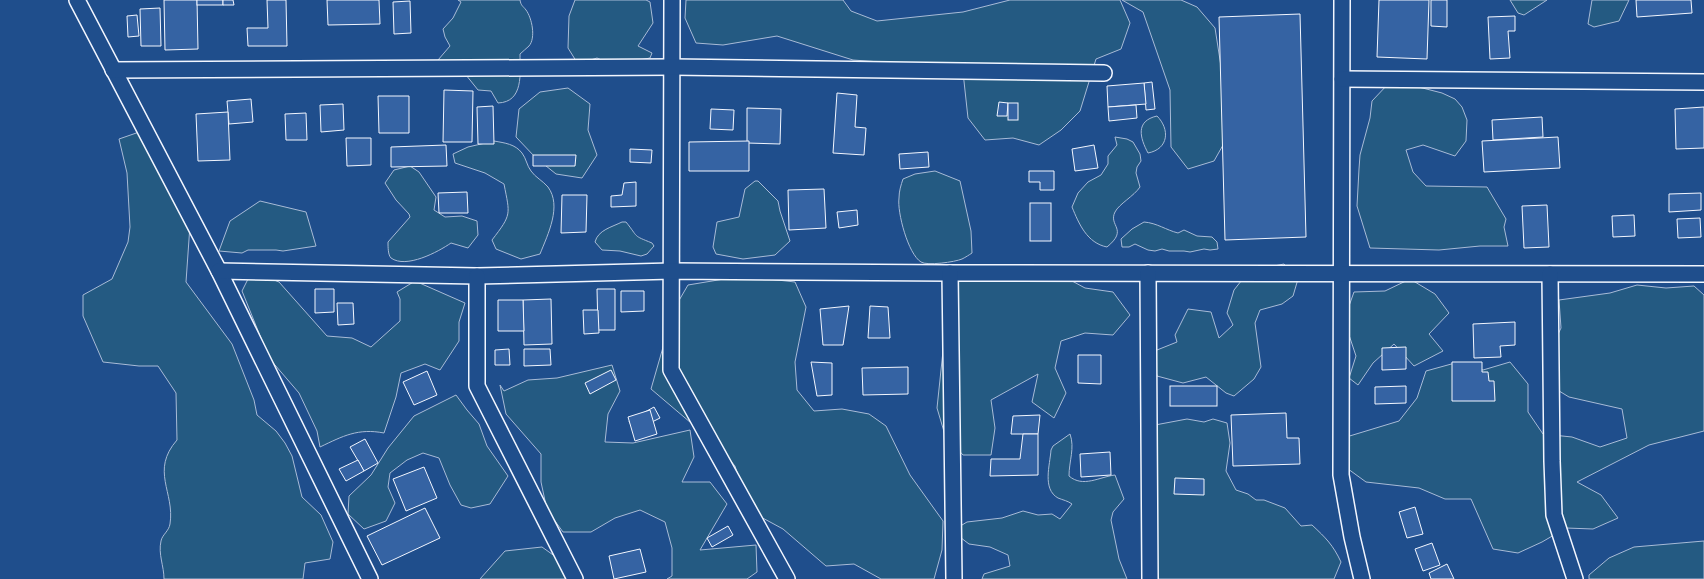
<svg xmlns="http://www.w3.org/2000/svg" width="1704" height="579" font-family="Quicksand,sans-serif">
<style>
.green{fill:#245a82;stroke:#a8bbd7}
.building{fill:#3563a3;stroke:#f2f6ff}
.lines{fill:none;stroke-linecap:round;stroke-linejoin:round}
.minor-casing{stroke:#f2f6ff;stroke-width:18}
.minor{stroke:#1f4e8c;stroke-width:15}
</style>
<rect width="100%" height="100%" fill="#1f4e8c"/>
<g class="green">
<path d="M 458,0 L 520,0 C 521,6 523,6 526,10 C 532,18 536,38 529,46 C 526,49 523,51 520,54 C 520,73 524,102 498,103 L 491,91 L 478,90 L 466,75 L 443,76 L 438,67 L 438,60 L 450,46 L 445,37 L 443,29 L 453,18 L 461,2 Z"/>
<polygon points="575,0 646,0 650,2 653,23 638,46 652,53 650,58 613,65 597,58 578,64 568,48 569,16"/>
<polygon points="686,0 843,0 851,11 877,21 963,12 1010,0 1120,0 1130,23 1121,49 1096,59 1080,111 1061,130 1039,145 1013,138 985,140 968,118 962,63 935,66 853,60 777,36 723,45 696,43 685,18"/>
<polygon points="1122,0 1181,0 1197,7 1215,28 1228,111 1227,138 1214,161 1188,169 1171,147 1170,90 1143,12"/>
<polygon points="1510,0 1547,0 1524,15 1518,13"/>
<polygon points="1592,0 1629,0 1619,21 1594,27 1588,24"/>
<polygon points="1389,83 1403,83 1442,93 1455,99 1462,107 1467,120 1466,141 1455,156 1423,145 1406,150 1413,172 1426,186 1487,187 1506,219 1504,227 1508,246 1480,246 1439,250 1370,248 1357,206 1359,169 1360,155 1370,118 1372,101"/>
<polygon points="568,88 590,104 588,130 597,155 582,178 556,174 535,157 516,137 519,109 540,92"/>
<path d="M 1157,116 C 1170,129 1169,149 1148,153 C 1140,138 1135,121 1157,116 Z"/>
<path d="M 145,130 L 157,139 L 165,151 L 172,196 L 190,225 L 186,282 L 232,344 L 254,400 L 257,415 L 276,431 L 285,443 L 292,456 L 302,497 L 321,515 L 333,542 L 330,559 L 305,563 L 303,579 L 164,579 C 164,566 158,554 161,541 C 162,535 169,531 170,524 C 175,492 150,471 177,440 L 176,393 L 158,366 L 139,366 L 103,362 L 83,316 L 83,295 L 112,279 L 128,242 L 130,227 L 127,173 L 119,139 Z"/>
<path d="M 1115,137 L 1127,139 L 1133,142 L 1140,154 L 1141,161 L 1137,167 L 1136,173 L 1140,187 C 1134,196 1119,204 1115,212 C 1108,226 1129,229 1107,247 C 1087,243 1079,224 1072,207 L 1078,193 L 1088,182 L 1101,175 L 1108,164 L 1108,156 L 1117,145 Z"/>
<path d="M 494,141 C 505,143 515,144 522,153 C 526,158 527,166 531,171 C 535,177 543,181 548,187 C 562,206 548,234 540,254 L 521,259 L 496,249 L 492,240 C 512,214 510,215 504,184 L 485,173 L 455,163 L 453,154 L 468,147 Z"/>
<path d="M 410,166 L 419,172 L 436,197 L 434,210 L 445,217 L 462,216 L 477,221 L 478,235 L 468,248 L 451,243 C 438,252 406,269 391,258 C 388,255 388,247 388,242 L 410,217 L 409,214 L 396,200 L 385,183 L 394,170 Z"/>
<path d="M 935,171 L 960,181 L 971,231 L 972,253 C 969,255 966,257 962,259 C 955,262 927,266 921,262 C 908,254 897,212 899,198 C 899,191 901,185 903,179 L 915,174 Z"/>
<polygon points="755,181 758,181 778,201 780,211 790,241 775,255 743,259 716,254 713,247 717,222 739,217 745,189"/>
<polygon points="260,201 306,212 316,246 283,251 276,250 248,250 242,253 219,251 230,221"/>
<path d="M 622,222 L 626,222 C 639,238 632,235 652,243 L 654,246 L 647,254 L 641,256 L 620,251 L 602,250 L 595,242 C 598,230 612,227 622,222 Z"/>
<path d="M 1144,222 C 1157,223 1166,230 1178,233 L 1184,230 L 1197,236 L 1212,237 L 1217,242 L 1218,249 L 1210,250 L 1204,249 L 1190,252 L 1184,251 L 1169,251 L 1162,249 L 1155,251 L 1148,250 L 1135,244 L 1129,247 L 1122,247 L 1121,239 L 1132,229 Z"/>
<polygon points="1284,264 1298,279 1293,296 1282,304 1260,310 1255,323 1261,367 1254,379 1234,396 1226,393 1206,377 1183,383 1157,376 1152,352 1177,342 1175,335 1188,309 1211,312 1219,338 1233,325 1227,313 1234,290 1249,271"/>
<polygon points="970,268 1061,275 1085,288 1113,292 1130,315 1113,335 1085,333 1061,341 1055,368 1066,393 1054,418 1032,402 1038,374 991,400 995,428 991,455 963,455 945,435 937,408 943,351 948,343 947,286"/>
<path d="M 252,271 L 279,282 L 327,336 L 352,338 L 371,347 L 400,321 L 400,299 L 397,292 L 415,281 L 465,303 L 459,322 L 459,341 L 440,370 L 425,364 L 401,373 L 396,397 L 384,433 C 358,428 343,436 320,447 L 317,431 L 299,393 L 269,358 L 242,291 Z"/>
<polygon points="742,276 795,282 806,307 795,362 797,390 814,411 842,409 869,414 886,426 910,475 943,521 942,550 934,579 881,579 854,564 826,566 783,529 759,516 744,493 735,466 717,445 651,389 674,309 688,285"/>
<polygon points="1410,279 1435,294 1449,313 1429,334 1443,351 1414,366 1394,344 1373,363 1358,385 1349,378 1356,356 1344,320 1354,292 1385,291"/>
<polygon points="1637,285 1666,288 1694,286 1704,295 1704,431 1649,445 1577,482 1601,495 1618,518 1593,529 1566,528 1542,542 1518,553 1493,549 1471,499 1445,499 1419,488 1366,482 1344,466 1343,438 1399,421 1417,398 1426,371 1455,363 1483,370 1510,362 1528,384 1528,412 1543,434 1572,437 1600,447 1627,438 1622,409 1569,397 1546,383 1549,353 1561,328 1559,300 1610,293"/>
<polygon points="612,365 620,391 608,414 605,442 633,443 690,430 694,457 682,482 710,482 727,504 700,550 756,545 757,572 747,579 667,579 672,576 672,548 665,522 640,510 615,518 591,532 563,532 547,510 541,482 541,454 506,414 500,385 504,391 528,380 557,378"/>
<polygon points="456,395 467,410 479,424 487,446 508,476 490,504 471,508 461,505 450,485 439,458 423,453 407,460 390,473 388,487 395,503 386,521 364,529 348,514 349,496 371,475 388,448 414,416"/>
<path d="M 1187,419 L 1204,422 L 1213,419 L 1227,423 L 1230,443 L 1226,471 L 1236,490 L 1248,494 L 1256,500 L 1264,500 L 1285,508 L 1301,526 L 1312,525 C 1326,538 1333,545 1341,562 L 1334,579 L 1148,579 L 1155,425 Z"/>
<path d="M 1070,434 C 1075,448 1069,461 1069,476 C 1083,488 1099,477 1115,475 L 1124,499 L 1113,512 L 1111,520 L 1119,559 L 1127,579 L 982,579 L 984,574 L 1010,566 L 1008,555 L 990,547 L 969,544 L 952,531 L 967,522 L 1002,518 L 1023,511 L 1038,515 L 1052,514 L 1060,519 L 1072,504 C 1068,501 1063,500 1058,498 C 1042,489 1050,465 1051,450 L 1053,446 Z"/>
<polygon points="1704,541 1704,579 1589,579 1589,575 1609,558 1634,547"/>
<polygon points="542,547 570,567 573,579 480,579 505,551"/>
</g>
<g class="building">
<polygon points="164,0 197,0 198,49 165,50"/>
<rect x="197" y="0" width="26" height="5"/>
<polygon points="223,0 233,0 234,5 223,5"/>
<polygon points="267,0 286,0 287,46 248,46 247,28 268,28"/>
<polygon points="327,0 379,0 380,24 328,25"/>
<polygon points="1379,0 1429,0 1427,59 1377,57"/>
<polygon points="1431,0 1447,0 1447,27 1431,26"/>
<polygon points="1636,0 1691,0 1692,13 1637,17"/>
<polygon points="410,1 411,33 394,34 393,2"/>
<polygon points="160,8 161,46 141,46 140,9"/>
<polygon points="1300,14 1306,237 1225,240 1219,17"/>
<polygon points="137,15 139,36 128,37 127,16"/>
<polygon points="1515,16 1515,31 1508,31 1510,58 1490,59 1488,17"/>
<polygon points="1152,82 1155,109 1146,110 1144,83"/>
<polygon points="1144,83 1146,104 1108,107 1107,86"/>
<polygon points="444,90 473,91 472,142 443,142"/>
<polygon points="837,93 857,95 855,127 866,128 864,155 833,153"/>
<polygon points="378,96 409,96 409,133 379,133"/>
<polygon points="251,99 253,122 229,124 227,101"/>
<polygon points="999,102 1008,103 1007,116 997,116"/>
<rect x="1008" y="103" width="10" height="17"/>
<polygon points="343,104 344,130 321,132 320,105"/>
<polygon points="1136,105 1137,118 1109,121 1108,107"/>
<polygon points="493,106 494,144 478,144 477,107"/>
<polygon points="1704,107 1704,148 1676,149 1675,109"/>
<polygon points="747,108 781,109 780,144 747,143"/>
<polygon points="711,109 734,110 733,130 710,129"/>
<polygon points="228,112 230,160 198,161 196,114"/>
<polygon points="306,113 307,140 286,140 285,114"/>
<polygon points="1542,117 1543,137 1493,140 1492,120"/>
<polygon points="1558,137 1560,168 1484,172 1482,141"/>
<polygon points="346,138 371,138 371,165 347,166"/>
<polygon points="749,141 749,171 689,171 689,142"/>
<polygon points="446,145 447,166 391,167 391,147"/>
<polygon points="1094,145 1098,168 1075,171 1072,149"/>
<polygon points="630,149 652,150 651,163 630,162"/>
<polygon points="928,152 929,167 900,169 899,154"/>
<polygon points="533,155 576,155 575,166 533,166"/>
<polygon points="1029,171 1054,171 1054,190 1040,190 1040,182 1029,182"/>
<polygon points="636,182 636,206 611,207 611,196 622,195 624,183"/>
<polygon points="824,189 826,228 789,230 788,190"/>
<polygon points="467,192 468,213 439,213 438,193"/>
<polygon points="1701,193 1701,210 1669,212 1669,194"/>
<polygon points="562,195 587,195 586,232 561,233"/>
<rect x="1030" y="203" width="21" height="38"/>
<polygon points="1547,205 1549,247 1524,248 1522,206"/>
<polygon points="857,210 858,225 839,228 837,212"/>
<polygon points="1634,215 1635,236 1613,237 1612,216"/>
<polygon points="1700,218 1701,237 1678,238 1677,219"/>
<polygon points="315,289 334,289 334,312 315,313"/>
<polygon points="597,289 615,289 615,330 598,330"/>
<polygon points="621,291 644,291 644,311 621,312"/>
<polygon points="551,299 552,344 524,345 523,300"/>
<polygon points="498,300 523,300 524,331 498,331"/>
<polygon points="337,303 353,303 354,324 338,325"/>
<polygon points="849,306 843,345 823,345 820,309"/>
<polygon points="870,306 888,307 890,338 868,338"/>
<polygon points="583,310 598,310 599,333 584,334"/>
<polygon points="1515,322 1515,345 1500,346 1501,357 1474,358 1473,324"/>
<polygon points="1406,347 1406,369 1382,370 1382,348"/>
<polygon points="509,349 510,365 495,365 495,350"/>
<polygon points="524,349 550,349 551,365 524,366"/>
<polygon points="1078,355 1101,355 1101,384 1078,383"/>
<polygon points="811,362 832,363 832,395 817,396"/>
<polygon points="1452,362 1482,362 1482,372 1488,372 1489,381 1494,381 1495,401 1452,401"/>
<polygon points="908,367 908,394 863,395 862,368"/>
<polygon points="611,370 616,380 590,394 585,383"/>
<polygon points="427,371 437,395 414,405 403,382"/>
<rect x="1170" y="386" width="47" height="20"/>
<polygon points="1406,386 1406,403 1375,404 1375,387"/>
<polygon points="654,407 660,418 634,431 629,421"/>
<polygon points="650,410 657,434 635,441 628,417"/>
<polygon points="1286,413 1287,438 1299,438 1300,464 1233,466 1231,415"/>
<polygon points="1040,415 1038,434 1011,434 1013,416"/>
<polygon points="1023,434 1038,434 1038,475 990,476 991,459 1020,459"/>
<polygon points="365,439 378,463 364,471 350,447"/>
<polygon points="1110,452 1111,475 1081,477 1080,454"/>
<polygon points="358,460 364,471 346,481 339,469"/>
<polygon points="424,467 437,498 406,511 393,479"/>
<polygon points="1175,478 1204,479 1204,495 1174,494"/>
<polygon points="1415,507 1423,534 1407,538 1399,512"/>
<polygon points="425,508 440,538 382,565 367,536"/>
<polygon points="728,526 733,535 712,547 707,538"/>
<polygon points="1432,543 1440,565 1423,571 1415,549"/>
<polygon points="640,549 646,572 614,579 609,556"/>
<polygon points="1447,564 1454,579 1431,579 1429,573"/>
</g>
<g class="lines">
<defs>
<g id="minor">
<polyline points="77,0 219,271 370,579"/>
<polyline points="672,0 671,370 787,579"/>
<polyline points="1342,0 1341,475 1352,537 1362,579"/>
<polyline points="113,70 673,67 1104,73"/>
<polyline points="1342,79 1704,82"/>
<polyline points="219,271 477,276 672,271 950,273 1704,274"/>
<polyline points="950,273 954,579"/>
<polyline points="1148,273 1150,579"/>
<polyline points="1550,274 1552,461 1554,515 1575,579"/>
<polyline points="477,276 477,386 575,579"/>
</g>
</defs>
<use href="#minor" class="minor-casing"/>
<use href="#minor" class="minor"/>
</g>
</svg>
